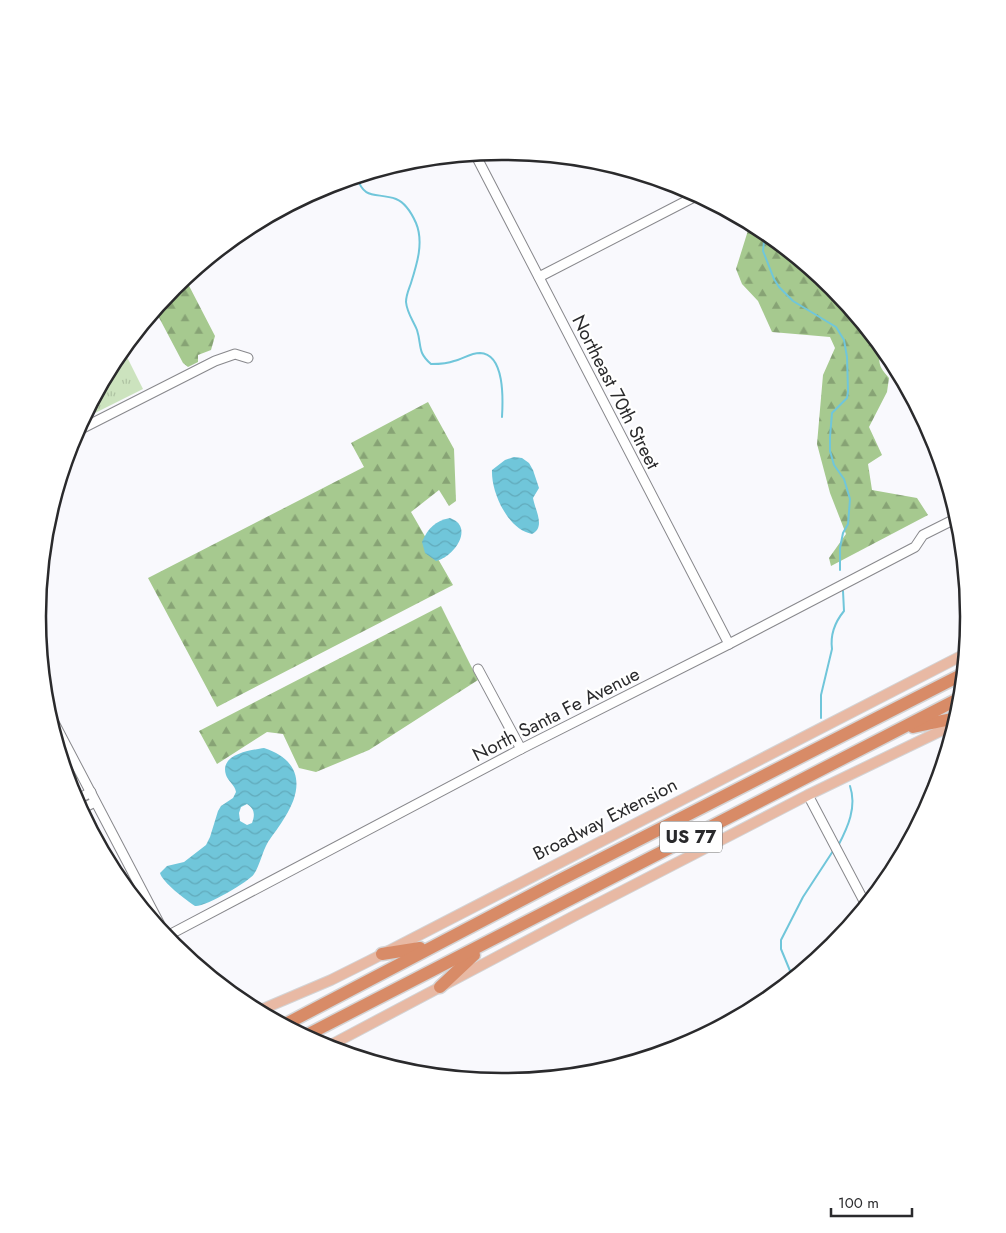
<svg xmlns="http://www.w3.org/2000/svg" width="1006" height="1233" font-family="Jost,sans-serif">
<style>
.grass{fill:url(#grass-tufts)}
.forest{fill:url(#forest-firs)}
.water{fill:url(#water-waves);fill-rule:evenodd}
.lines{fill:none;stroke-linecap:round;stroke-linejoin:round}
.stream{stroke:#70c6da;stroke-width:2}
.minor-casing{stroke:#88888c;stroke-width:11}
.major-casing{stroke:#d4d4d5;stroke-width:12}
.highway-casing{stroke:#d4d4d5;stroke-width:15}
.minor{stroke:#fff;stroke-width:9}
.major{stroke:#e8b9a4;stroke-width:10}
.highway{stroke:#d88b67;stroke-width:12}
.labels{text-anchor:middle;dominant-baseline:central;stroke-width:4.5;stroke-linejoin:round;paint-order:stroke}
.shield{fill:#fff;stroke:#6a6a6b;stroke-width:1}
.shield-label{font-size:18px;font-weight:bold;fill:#2a2a2c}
.street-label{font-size:19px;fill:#2a2a2c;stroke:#fff}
.rim{fill:none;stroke:#2a2a2c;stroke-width:2.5}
</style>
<defs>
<pattern id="grass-tufts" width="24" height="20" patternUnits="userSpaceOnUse" patternTransform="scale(1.25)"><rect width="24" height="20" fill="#cce3be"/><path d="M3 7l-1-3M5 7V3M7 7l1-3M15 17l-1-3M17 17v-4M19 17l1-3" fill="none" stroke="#afc3a3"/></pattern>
<pattern id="forest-firs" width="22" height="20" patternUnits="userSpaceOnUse" patternTransform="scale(1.25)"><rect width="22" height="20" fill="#a6c98f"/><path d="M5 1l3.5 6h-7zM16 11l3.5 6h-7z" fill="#87a375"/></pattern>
<pattern id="water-waves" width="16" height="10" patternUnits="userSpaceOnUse" patternTransform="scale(1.25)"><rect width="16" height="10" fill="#70c6da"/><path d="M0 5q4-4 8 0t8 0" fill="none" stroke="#61aabb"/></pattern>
</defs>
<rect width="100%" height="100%" fill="#f9f9fd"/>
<g class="grass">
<polygon points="123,349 143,389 83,419 116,358"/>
<polygon points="53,728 79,778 70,783"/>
</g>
<g class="forest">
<path d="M 750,224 L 762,230 L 826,283 L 832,294 L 839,296 L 881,347 C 878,362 878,366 889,378 L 887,392 L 869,427 L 882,455 L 868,464 L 872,490 L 917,498 L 928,515 L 831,566 L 829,558 L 846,534 L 830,493 L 817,444 L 823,375 L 835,348 L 830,337 L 772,332 L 758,301 L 742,284 L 736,269 Z"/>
<polygon points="185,278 215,336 211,350 198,355 198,362 188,367 183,363 155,310 174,287"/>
<polygon points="428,402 454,449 456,501 449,506 439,490 411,512 453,585 217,707 148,578 364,467 351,443"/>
<polygon points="441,606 478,680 369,750 316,772 299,768 283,734 267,732 217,764 199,731"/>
</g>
<g class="water">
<path d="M 514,457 L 522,458 L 529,463 L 533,470 L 539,488 L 533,498 C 535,510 546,527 532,534 C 508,530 491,492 492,470 L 505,460 Z"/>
<path d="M 450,518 C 475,527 454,557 436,561 L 425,553 L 422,542 C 428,528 435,521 450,518 Z"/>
<path d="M 264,748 C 301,760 304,787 285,817 C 280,826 273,834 268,842 C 262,852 260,865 254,874 C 249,882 203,908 195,906 C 186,900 162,882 160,873 L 167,866 L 184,862 L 206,845 L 210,837 L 218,811 L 221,806 L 233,798 L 236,792 C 235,785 228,781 226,775 C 219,754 251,750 264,748 ZM 247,804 C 255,809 255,815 252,823 L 247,825 L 240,821 L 239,813 L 241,807 Z"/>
</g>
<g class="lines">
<g class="stream">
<path d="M 357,177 C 364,201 377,192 396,199 C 406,203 412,214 416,223 C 424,242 417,264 411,283 C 409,289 406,295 406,302 C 407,313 413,320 417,330 C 422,346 417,352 431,364 C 439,364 447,364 454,361 C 463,359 470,353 480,353 C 505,354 503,400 502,417"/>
<polyline points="765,232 763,251 774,279 779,287 793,301 836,327 844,340 847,357 848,391 847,398 832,413 830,437 830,451 834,465 844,479 850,499 848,524 843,533 840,548 840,570"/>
<path d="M 821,718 L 821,695 L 832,649 C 830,634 835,622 844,611 L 843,591"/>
<path d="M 838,846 C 848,827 857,807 850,786"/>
<polyline points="793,978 781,949 781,940 803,897 833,851"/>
</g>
<defs>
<g id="minor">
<polyline points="475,154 729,644"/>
<polyline points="539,277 698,195"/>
<polyline points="77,431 215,361 235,354 248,358"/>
<polyline points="478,669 521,749"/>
<polyline points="48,711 167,938"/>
<polyline points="808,795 866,905"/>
<polyline points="76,800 91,792"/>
<polyline points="81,809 95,802"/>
<polyline points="167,936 521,749 729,644 915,547 923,535 957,518"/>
</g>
<g id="major">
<polyline points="258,1011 331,980 369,961 965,654"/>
<polyline points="327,1047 576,915 808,795 955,724"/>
</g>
<g id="highway">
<polyline points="913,727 956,718"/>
<polyline points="382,954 420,948"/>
<polyline points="440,987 474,955"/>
<polyline points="284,1025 558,881 963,674"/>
<polyline points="305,1036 960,698"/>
</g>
</defs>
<use href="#minor" class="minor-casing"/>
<use href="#major" class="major-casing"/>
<use href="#highway" class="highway-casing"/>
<use href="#minor" class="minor"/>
<use href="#major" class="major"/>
<use href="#highway" class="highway"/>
</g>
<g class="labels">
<rect class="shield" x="660" y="821.5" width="62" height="31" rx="4"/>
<g class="shield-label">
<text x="691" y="837">US 77</text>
</g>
<g class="street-label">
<text transform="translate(616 392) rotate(63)">Northeast 70th Street</text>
<text transform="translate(556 714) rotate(-27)">North Santa Fe Avenue</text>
<text transform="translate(605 819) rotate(-27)">Broadway Extension</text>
</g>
</g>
<path d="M0 0H1006V1233H0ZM502 160H504A456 456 0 0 1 960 616V617A456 456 0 0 1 504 1073H502A456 456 0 0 1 46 617V616A456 456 0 0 1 502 160Z" fill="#fff" fill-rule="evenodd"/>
<path class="rim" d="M502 160H504A456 456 0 0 1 960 616V617A456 456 0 0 1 504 1073H502A456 456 0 0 1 46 617V616A456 456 0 0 1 502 160Z"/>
<path d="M831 1208v8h81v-8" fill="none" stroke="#2a2a2c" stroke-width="2.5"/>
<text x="838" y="1208" font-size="15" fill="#2a2a2c" stroke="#ffffff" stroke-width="4" paint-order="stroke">100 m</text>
</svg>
